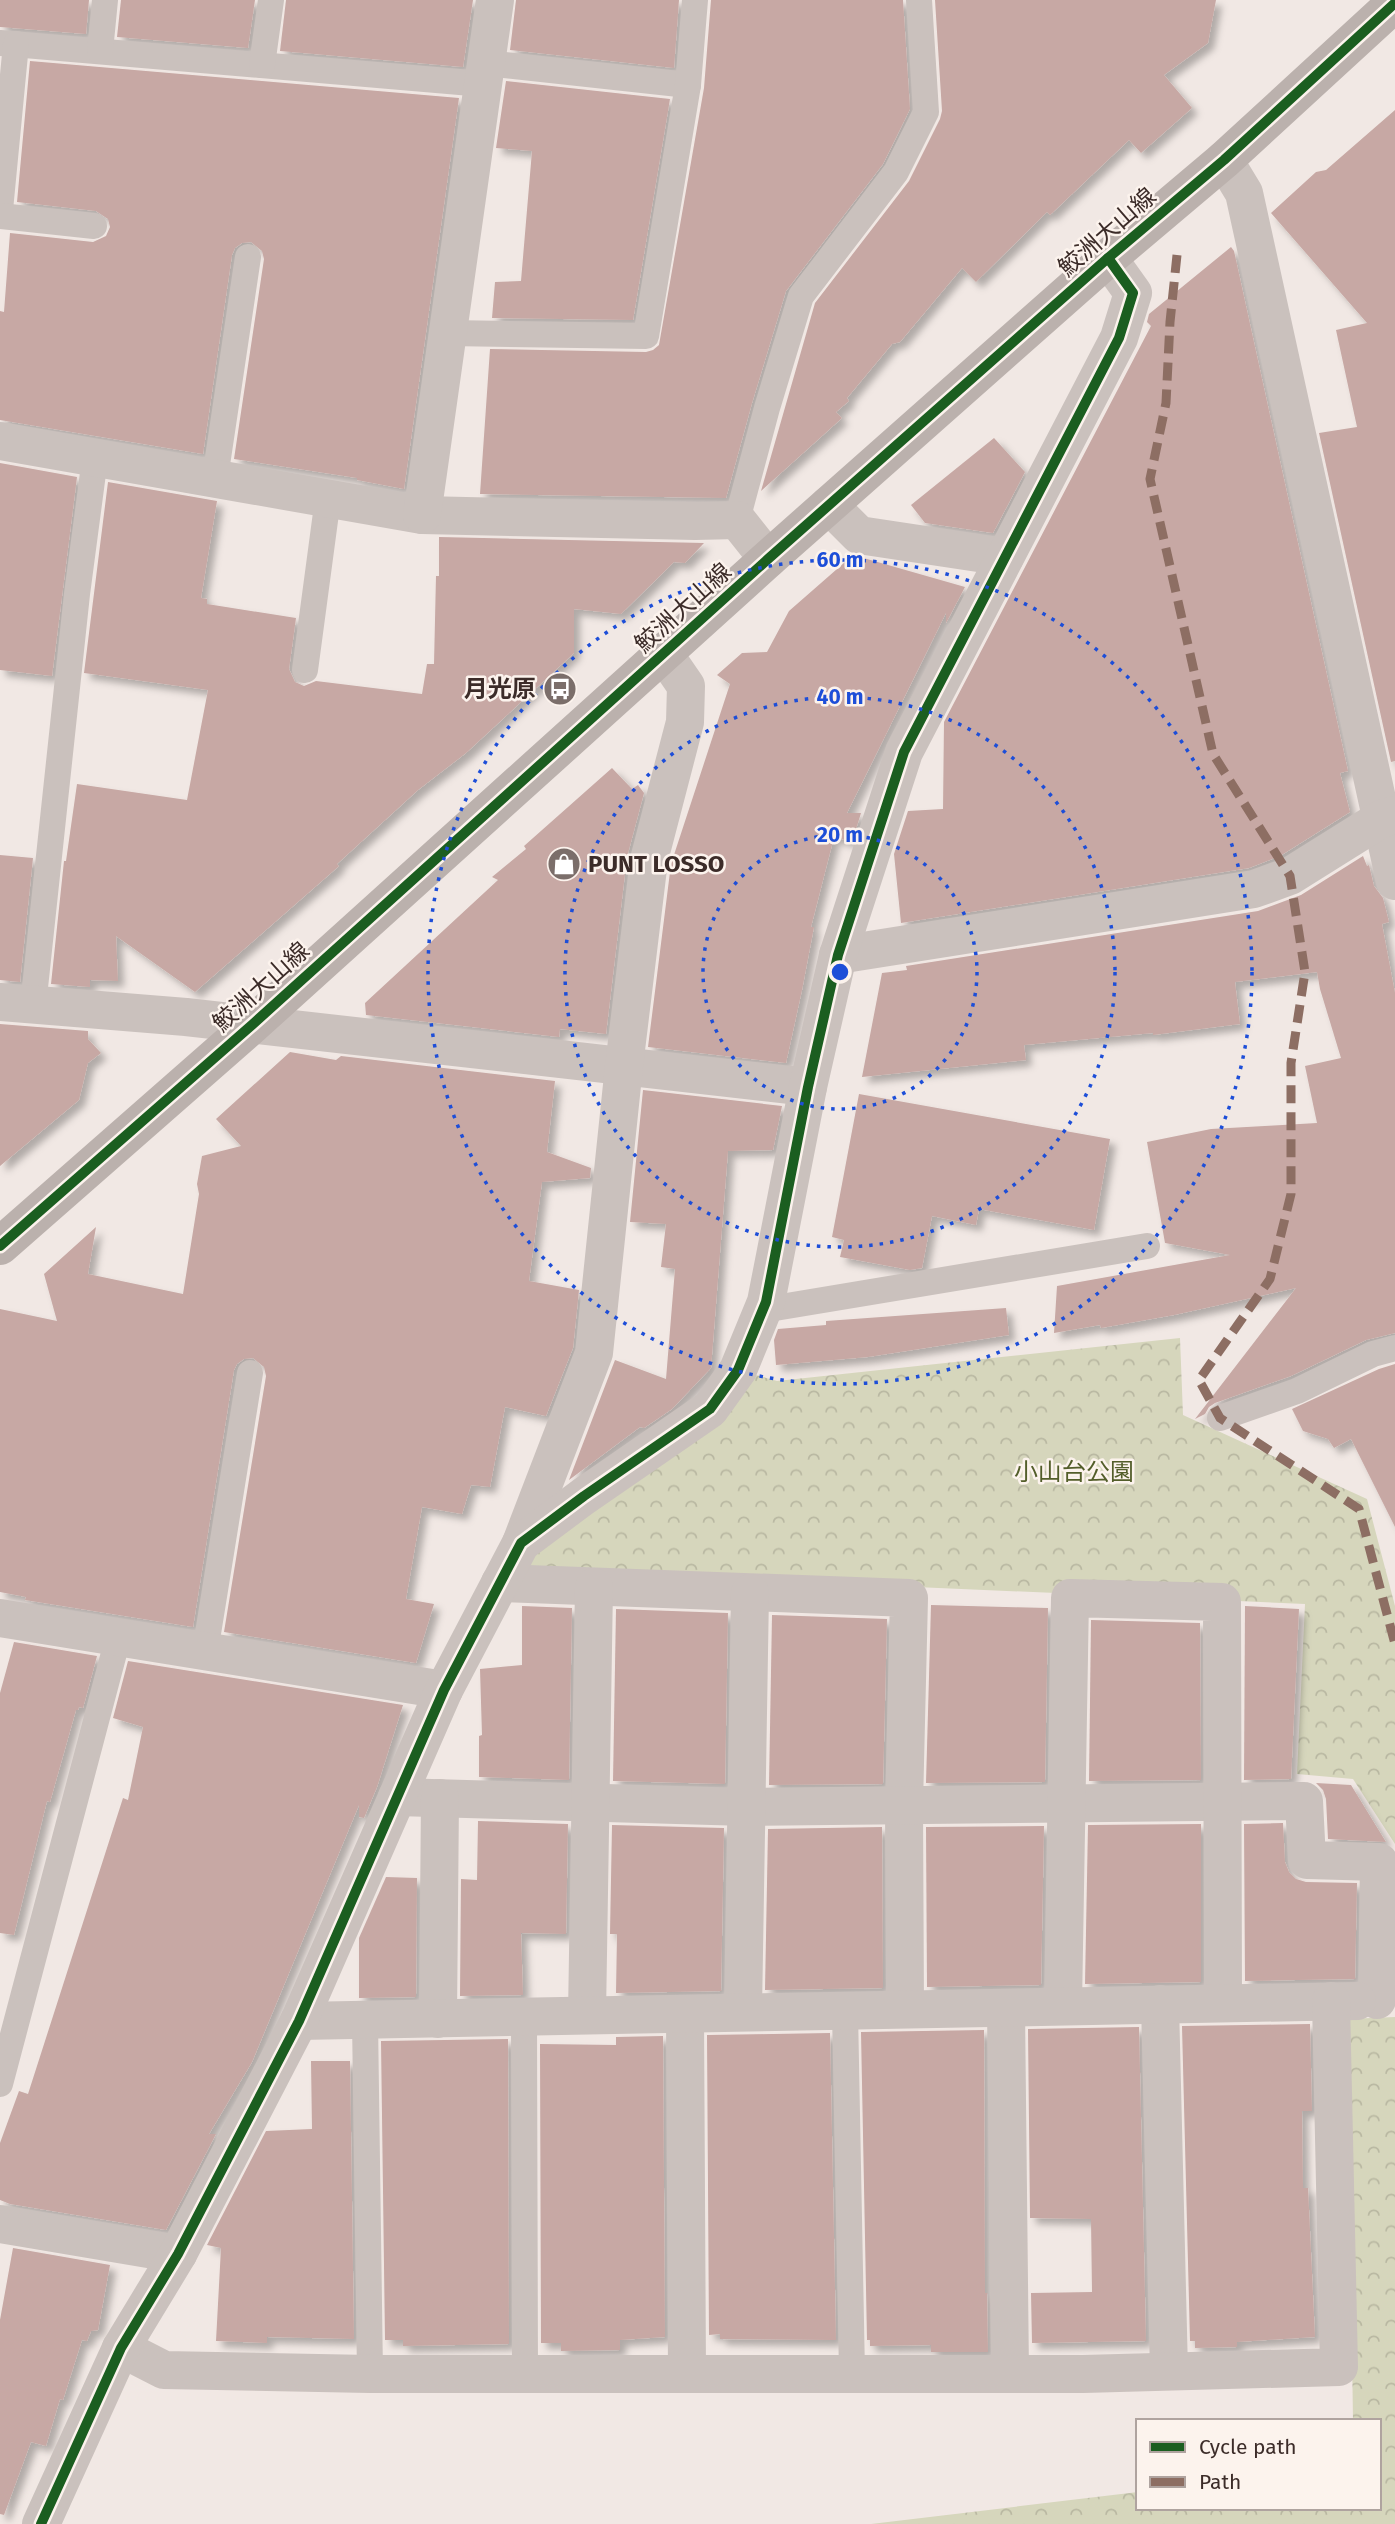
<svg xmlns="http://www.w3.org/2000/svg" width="1395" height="2524" font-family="'Fira Sans','Noto Sans JP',sans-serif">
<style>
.forest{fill:url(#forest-crowns)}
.building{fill:#c7a8a4;filter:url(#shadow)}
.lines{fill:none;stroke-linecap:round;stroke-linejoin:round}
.lane{stroke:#cac1bd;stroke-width:26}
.street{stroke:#cac1bd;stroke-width:38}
.secondary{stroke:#bbb1ad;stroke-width:38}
.quiet{stroke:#8d6e63;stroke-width:9;stroke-dasharray:18 9;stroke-linecap:butt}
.cycleway-casing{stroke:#fcf3ed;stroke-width:15}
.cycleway{stroke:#1b5e20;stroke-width:10}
.ring{fill:none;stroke:#1d4ed8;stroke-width:3.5;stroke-dasharray:3.5 7}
.labels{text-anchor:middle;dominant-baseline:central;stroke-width:5;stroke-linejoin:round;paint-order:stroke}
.street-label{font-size:24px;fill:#3c2c29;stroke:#fcf3ed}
.poi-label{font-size:24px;font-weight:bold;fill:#3c2c29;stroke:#fcf3ed;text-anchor:end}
.park-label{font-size:24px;fill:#535e2a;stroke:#fcf3ed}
.centre{fill:#1d4ed8;stroke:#fcf3ed;stroke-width:3.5}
.ring-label{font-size:21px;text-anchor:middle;font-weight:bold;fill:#1d4ed8;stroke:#fcf3ed;stroke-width:5;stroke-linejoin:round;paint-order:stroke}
</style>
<defs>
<pattern id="forest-crowns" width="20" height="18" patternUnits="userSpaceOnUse" patternTransform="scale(1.75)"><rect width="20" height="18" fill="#d6d6bc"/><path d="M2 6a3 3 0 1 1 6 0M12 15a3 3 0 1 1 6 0" fill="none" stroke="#b9b8a2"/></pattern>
<filter id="shadow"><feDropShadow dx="6" dy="6" stdDeviation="3.5" flood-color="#0004"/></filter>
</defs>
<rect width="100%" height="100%" fill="#f1e8e4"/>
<g class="forest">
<polygon points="1180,1338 1183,1415 1367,1499 1395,1606 1395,1844 1353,1779 1297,1774 1305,1604 508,1569 738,1370 777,1381"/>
<polygon points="1395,2017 1395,2524 871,2524 1138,2492 1138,2508 1379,2508 1379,2421 1353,2421 1347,2019"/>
</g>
<g class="building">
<polygon points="0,0 89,0 86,34 0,27"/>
<polygon points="121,0 255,0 248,48 117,37"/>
<polygon points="286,0 473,0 463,67 280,51"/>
<polygon points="516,0 679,0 674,68 510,50"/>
<polygon points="711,0 903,0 910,109 883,164 786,291 752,403 726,498 480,494 490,349 646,352 653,350 659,345 704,88"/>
<polygon points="935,0 1216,0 1208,43 1164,75 1192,108 1141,153 1129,140 1050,215 1047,212 976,282 962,268 900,342 892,344 847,398 849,401 836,412 842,418 761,491 815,303 909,181 940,119 942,111"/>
<polygon points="30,61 459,98 404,489 357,480 357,478 234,459 264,259 262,251 251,242 242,243 235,248 232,255 203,454 0,420 0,311 4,312 10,233 93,242 106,236 110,227 108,219 96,211 17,202"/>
<polygon points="506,81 670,99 633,320 492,318 495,282 521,281 532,151 496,148"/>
<polygon points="1395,110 1395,761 1391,762 1319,433 1357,427 1336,330 1367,323 1271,213 1316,172 1326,170"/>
<polygon points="1231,247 1234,251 1348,771 1340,773 1350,812 1280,856 1249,868 901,923 894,854 908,811 943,809 944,722 1151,326 1147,322 1149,314"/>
<polygon points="994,438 1025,472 993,533 925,523 911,505"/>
<polygon points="0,463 77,477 52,676 0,670"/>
<polygon points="108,482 217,501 201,598 207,599 207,604 296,618 289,669 295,682 304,686 316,681 422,694 427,664 434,664 436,576 439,576 439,537 704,543 685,563 674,562 621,614 574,609 574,653 466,753 418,790 337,864 339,866 195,992 116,936 118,981 90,980 90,987 51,984 64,861 66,861 77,784 187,800 208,690 84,673"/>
<polygon points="853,555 965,587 946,623 946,613 847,813 861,813 852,842 834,837 811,927 814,927 802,990 786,1063 648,1047 671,864 730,684 717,675 742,653 767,652 789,611"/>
<polygon points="612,768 632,789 638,785 644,793 627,857 606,1034 560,1029 559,1037 366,1015 365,1003 498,880 492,877 526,849 524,846"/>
<polygon points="0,855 33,858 20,982 0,980"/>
<polygon points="1363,856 1367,866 1369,865 1374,886 1383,898 1389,922 1382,924 1395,993 1395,1333 1366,1340 1291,1376 1215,1403 1209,1407 1205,1414 1195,1419 1296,1288 1174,1315 1101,1328 1100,1325 1054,1333 1057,1286 1230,1255 1165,1243 1147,1142 1211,1129 1317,1123 1305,1066 1341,1058 1320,989 1317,972 1235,982 1240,1024 1153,1035 1153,1033 1024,1045 1026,1060 862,1077 882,973 907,970 906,966 1258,911 1301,895"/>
<polygon points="0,1024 88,1031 88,1039 101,1053 88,1063 79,1100 0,1166"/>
<polygon points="290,1052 336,1060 341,1056 555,1081 547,1152 591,1168 590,1178 542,1182 529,1281 579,1290 573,1348 546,1416 505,1407 490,1487 471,1485 462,1514 422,1507 406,1599 434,1604 416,1663 224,1632 266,1376 264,1367 253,1358 244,1359 237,1364 234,1370 193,1627 25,1600 26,1597 0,1592 0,1309 57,1321 44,1274 96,1227 88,1274 183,1294 199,1194 197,1184 202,1156 241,1146 216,1119"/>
<polygon points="643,1090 782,1106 773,1150 728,1151 711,1368 672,1409 644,1428 640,1427 569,1480 615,1360 666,1379 675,1269 661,1267 666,1224 630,1222"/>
<polygon points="859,1094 1110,1139 1094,1230 979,1209 976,1225 932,1216 922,1268 910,1270 840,1257 844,1240 832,1237"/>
<polygon points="1006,1308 1009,1335 868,1357 776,1365 774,1340 778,1329 826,1325 826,1321"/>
<polygon points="1395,1364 1395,1527 1351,1439 1334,1448 1328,1439 1303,1431 1292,1409 1379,1369"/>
<polygon points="931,1605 1048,1608 1045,1782 926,1783"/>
<polygon points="522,1606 572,1608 569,1780 479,1777 479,1736 482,1735 480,1669 522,1665"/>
<polygon points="1245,1606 1299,1609 1291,1779 1244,1780"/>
<polygon points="616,1609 728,1613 725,1784 613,1781"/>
<polygon points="772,1615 887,1619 883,1784 769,1785"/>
<polygon points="1091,1620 1200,1623 1201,1780 1089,1781"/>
<polygon points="14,1642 97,1656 83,1708 79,1707 78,1710 76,1710 50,1802 47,1801 14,1935 0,1933 0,1693"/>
<polygon points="128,1661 403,1705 377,1787 364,1818 359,1817 359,1805 252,2062 209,2134 216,2134 166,2230 10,2204 0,2200 0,2143 19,2091 28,2094 123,1798 128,1800 143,1727 113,1718"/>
<polygon points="1316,1783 1351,1785 1386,1842 1328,1839 1326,1799 1323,1790"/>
<polygon points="478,1821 568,1824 566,1934 521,1933 523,1995 460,1996 461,1879 477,1880"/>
<polygon points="1283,1823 1285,1862 1289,1872 1296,1879 1306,1882 1357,1883 1355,1979 1245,1981 1244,1824"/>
<polygon points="1201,1824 1201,1982 1085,1984 1088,1825"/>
<polygon points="612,1825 724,1828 721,1991 616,1993 617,1934 610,1934"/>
<polygon points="1044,1826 1041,1985 927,1987 926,1827"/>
<polygon points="882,1827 883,1988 765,1990 768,1829"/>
<polygon points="386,1877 417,1878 416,1997 359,1998 359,1938"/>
<polygon points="1310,2024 1312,2111 1302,2111 1303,2188 1308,2188 1315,2337 1237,2342 1237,2347 1195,2348 1195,2341 1190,2341 1182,2026"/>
<polygon points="1139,2027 1146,2341 1032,2343 1031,2293 1092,2292 1091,2219 1030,2218 1028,2029"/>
<polygon points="984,2030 985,2293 987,2293 988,2352 931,2352 931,2345 870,2346 870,2340 867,2340 861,2032"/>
<polygon points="830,2033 836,2340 720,2339 720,2334 709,2335 707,2035"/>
<polygon points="663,2036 665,2337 620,2340 620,2350 561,2351 561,2343 541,2343 540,2044 616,2045 616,2037"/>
<polygon points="508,2039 509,2344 403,2346 403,2340 385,2340 381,2041"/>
<polygon points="311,2061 350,2061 354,2339 267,2337 267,2343 216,2341 221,2248 207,2245 266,2131 312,2129"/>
<polygon points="13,2248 110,2265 98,2330 91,2331 87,2341 82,2340 63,2400 60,2399 46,2446 31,2442 4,2515 0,2514 0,2320"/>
</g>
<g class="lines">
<g class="lane">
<polyline points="0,43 483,84"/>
<polyline points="100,51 105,0"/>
<polyline points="486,63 688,85"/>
<polyline points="262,65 271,0"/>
<polyline points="0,210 16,44"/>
<polyline points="0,216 94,226"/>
<polyline points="448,333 646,336 688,85 695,0"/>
<polyline points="215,478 248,257"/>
<polyline points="737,520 767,408 801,296 896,172 926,112 919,0"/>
<polyline points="305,670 328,498"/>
<polyline points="33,1006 77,594 95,458"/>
<polyline points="763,1310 1147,1246"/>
<polyline points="1220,1418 1297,1391 1373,1354 1395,1348"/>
<polyline points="205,1652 250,1373"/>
<polyline points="845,2011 852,2373"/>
<polyline points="524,2017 525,2374"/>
<polyline points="365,2020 370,2374"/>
<polyline points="0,2084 118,1638"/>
</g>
<g class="street">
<polyline points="1224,160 1244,193 1395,881"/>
<polyline points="0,441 422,515 695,521 737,520 768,559"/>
<polyline points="829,505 859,535 1005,557"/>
<polyline points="422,515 495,0"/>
<polyline points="838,955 1254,889 1290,876 1381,819 1395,815"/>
<polyline points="0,1002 186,1017 808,1087"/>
<polyline points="521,1543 594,1353 624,1066 649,860 685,722 686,686 664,654"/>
<polyline points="500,1583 909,1598 904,1805 905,2009"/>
<polyline points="0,1618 444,1690"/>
<polyline points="397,1797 747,1807 1304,1801 1307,1860 1379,1862 1377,2000"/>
<polyline points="1160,2004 1169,2371"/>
<polyline points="1063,2006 1070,1598 1222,1602 1223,2003"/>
<polyline points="1006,2008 1010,2373"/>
<polyline points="743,2012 750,1593"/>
<polyline points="685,2014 687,2373"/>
<polyline points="587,2015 594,1587"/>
<polyline points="438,2019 440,1798"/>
<polyline points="299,2021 1357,2001"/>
<polyline points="0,2224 178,2254"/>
<polyline points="121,2348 164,2370 370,2374 1083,2374 1339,2367 1331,2001"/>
<polyline points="41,2524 121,2348 178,2254 299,2021 444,1690 521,1543 584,1496 710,1409 738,1370 766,1302 808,1087 838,955 904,752 1119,338 1133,293 1108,258"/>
</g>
<polyline class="secondary" points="0,1246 253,1024 768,559 1108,258 1224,160 1395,3"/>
<polyline class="quiet" points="1177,255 1170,322 1166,403 1150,479 1213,754 1290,876 1305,972 1291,1063 1291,1194 1270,1279 1199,1380 1220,1418 1359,1509 1395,1644"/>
<defs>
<g id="cycleway">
<polyline points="0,1246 253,1024 768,559 1108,258 1224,160 1395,3"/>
<polyline points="41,2524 121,2348 178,2254 299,2021 444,1690 521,1543 584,1496 710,1409 738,1370 766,1302 808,1087 838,955 904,752 1119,338 1133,293 1108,258"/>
</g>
</defs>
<use href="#cycleway" class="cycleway-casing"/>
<use href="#cycleway" class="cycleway"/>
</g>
<g class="ring">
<circle cx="840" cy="972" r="137"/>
<circle cx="840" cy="972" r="275"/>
<circle cx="840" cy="972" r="412"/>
</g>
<defs>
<symbol id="bus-disc" viewBox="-11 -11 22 22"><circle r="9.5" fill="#7b6e6a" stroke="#fcf3ed"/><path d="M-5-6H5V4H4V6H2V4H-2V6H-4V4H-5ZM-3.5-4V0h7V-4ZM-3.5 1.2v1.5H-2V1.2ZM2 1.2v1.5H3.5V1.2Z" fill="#fff"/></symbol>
<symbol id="shop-disc" viewBox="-11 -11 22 22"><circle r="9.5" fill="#7b6e6a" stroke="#fcf3ed"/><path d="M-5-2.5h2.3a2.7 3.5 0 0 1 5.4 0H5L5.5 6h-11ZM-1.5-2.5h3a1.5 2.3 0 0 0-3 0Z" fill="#fff"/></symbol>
</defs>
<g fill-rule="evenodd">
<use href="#bus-disc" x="541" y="670" width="38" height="38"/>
<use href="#shop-disc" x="545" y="845" width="38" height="38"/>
</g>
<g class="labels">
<g class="street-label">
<text transform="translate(1107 232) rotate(-41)">鮫洲大山線</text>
<text transform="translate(683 608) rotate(-42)">鮫洲大山線</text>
<text transform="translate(261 987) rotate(-42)">鮫洲大山線</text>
</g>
<g class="poi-label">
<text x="536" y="689">月光原</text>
<text x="588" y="864" text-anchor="start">PUNT LOSSO</text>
</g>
<g class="park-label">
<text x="1074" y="1472">小山台公園</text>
</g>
</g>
<circle cx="840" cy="972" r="10" class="centre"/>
<g class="ring-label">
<text x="840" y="567">60 m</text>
<text x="840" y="704">40 m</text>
<text x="840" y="842">20 m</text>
</g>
<rect x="1136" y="2419" width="245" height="91" fill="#fcf3ed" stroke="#afa39f" stroke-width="2"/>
<rect x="1150" y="2442" width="35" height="10" fill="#1b5e20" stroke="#afa39f" stroke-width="2"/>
<text x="1199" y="2454" font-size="21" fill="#3c2c29">Cycle path</text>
<rect x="1150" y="2477" width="35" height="10" fill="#8d6e63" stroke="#afa39f" stroke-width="2"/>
<text x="1199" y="2489" font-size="21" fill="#3c2c29">Path</text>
</svg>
